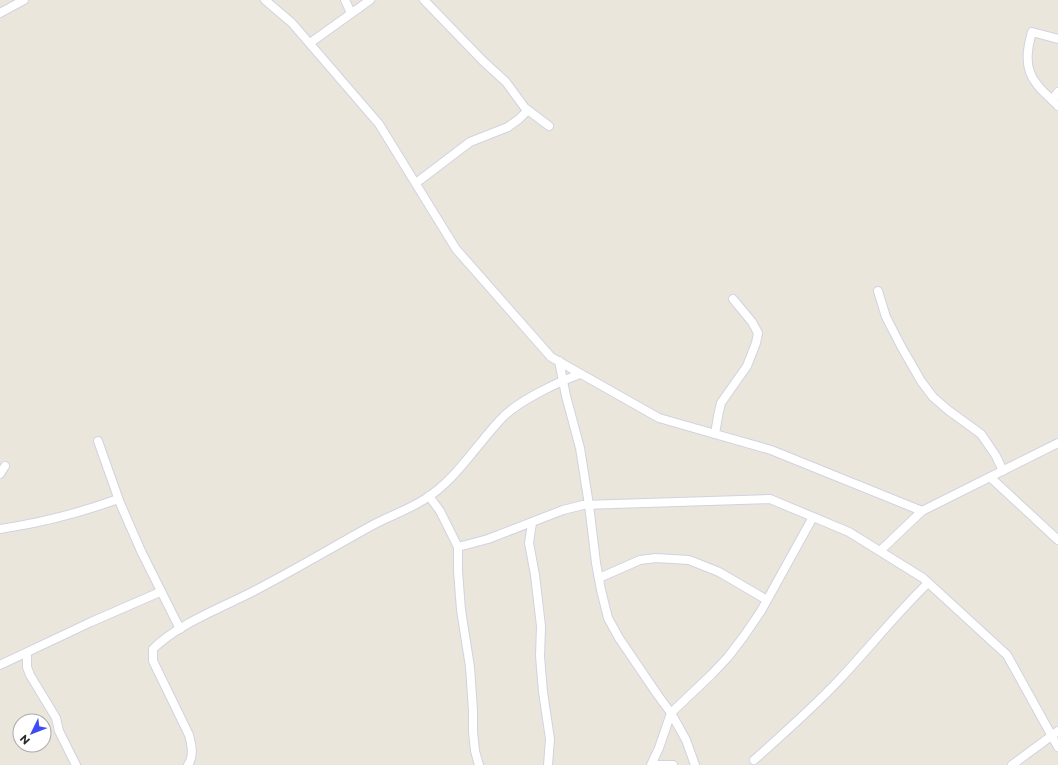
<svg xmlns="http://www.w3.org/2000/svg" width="1058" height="765" font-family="Montserrat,sans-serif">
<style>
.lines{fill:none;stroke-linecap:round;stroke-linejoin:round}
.street-casing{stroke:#d1d2e2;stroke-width:10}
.street{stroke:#fff;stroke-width:8}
</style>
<rect width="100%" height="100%" fill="#ebe6dc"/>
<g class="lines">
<defs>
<g id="street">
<polyline points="265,0 292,23 379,124 456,249 551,357 659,418 771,450 922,511"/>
<polyline points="345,0 351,13"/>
<polyline points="424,0 483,61 506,82 525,108 549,126"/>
<polyline points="0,13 24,0"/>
<path d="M 1058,39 L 1032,32 C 1027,49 1024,68 1036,83 C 1042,92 1051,98 1058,106"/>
<polyline points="310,43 370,0"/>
<polyline points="1052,100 1058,92"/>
<polyline points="416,183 470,142 508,127 519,119 528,110"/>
<polyline points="878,291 886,317 902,348 921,381 933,397 948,410 981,434 996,456 1003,471"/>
<polyline points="559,361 566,396 580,448 589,505 596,563 601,590 608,618 619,638 657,694 671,713 686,740 695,765"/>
<polyline points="715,434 718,416 721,403 747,366 756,343 758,333 752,322 733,299"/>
<polyline points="98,441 120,503 141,551 180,629"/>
<polyline points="0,474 5,466"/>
<polyline points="990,477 1058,540"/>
<polyline points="429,496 440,511 458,547 458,571 461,610 470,667 473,711 473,732 475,751 479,765"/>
<polyline points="532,523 529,543 535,575 541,626 540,656 543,692 550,739 548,765"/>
<path d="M 0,529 C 40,523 80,513 118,499"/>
<polyline points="458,547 488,539 563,510 583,505 770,499 849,532 923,578 1007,655 1058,747"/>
<polyline points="880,551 922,511 1058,443"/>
<polyline points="599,578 640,560 656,558 689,560 719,572 767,600"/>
<polyline points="27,653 27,667 30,675 56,718 59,731 76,765"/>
<polyline points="0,665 91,622 160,592"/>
<path d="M 754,760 C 783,734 813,708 840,679 C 870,647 897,613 928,583"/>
<path d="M 188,765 C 194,756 192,746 189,735 L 153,661 L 153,649 C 178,624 221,608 252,592 C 293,571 331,548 371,526 C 389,516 408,510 425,499 C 457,479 476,445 502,418 C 518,401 558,382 580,374"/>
<polyline points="651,765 659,748 671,713 712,674 728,657 744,636 761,611 813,517"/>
<polyline points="652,765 673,765"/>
<polyline points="1012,765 1058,731"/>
</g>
</defs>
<use href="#street" class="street-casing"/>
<use href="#street" class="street"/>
</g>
<g transform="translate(32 733) rotate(227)"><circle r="19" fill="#ffffff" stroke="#aaaaaa"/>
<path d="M0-3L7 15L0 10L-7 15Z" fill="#3f4cf5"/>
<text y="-6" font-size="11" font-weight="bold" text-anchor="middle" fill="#2a2a2a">N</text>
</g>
</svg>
